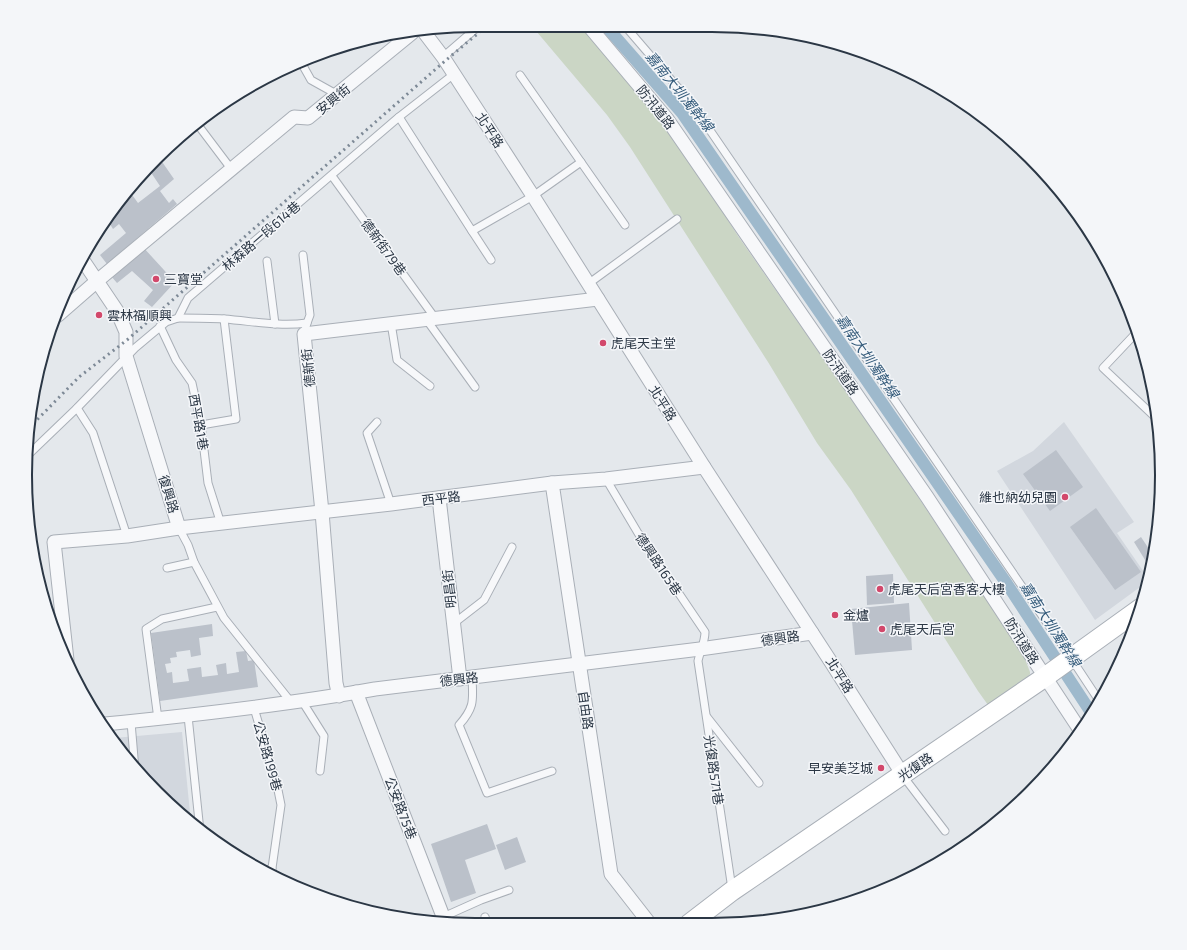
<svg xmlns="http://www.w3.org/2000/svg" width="1187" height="950" font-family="'Exo 2','Noto Sans TC',sans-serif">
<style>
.built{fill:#d2d7de}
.green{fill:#cbd6c5}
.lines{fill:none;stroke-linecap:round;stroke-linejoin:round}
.canal{stroke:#9eb9cc;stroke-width:12}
.building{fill:#bbc1ca}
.lane-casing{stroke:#a9afb7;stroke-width:9}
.street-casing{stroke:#a9afb7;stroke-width:15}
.secondary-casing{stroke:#a9afb7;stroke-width:21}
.lane{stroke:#f7f8fa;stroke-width:7}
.street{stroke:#f7f8fa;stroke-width:13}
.secondary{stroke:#fff;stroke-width:19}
.rail{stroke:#7d8996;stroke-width:3;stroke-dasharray:2 4;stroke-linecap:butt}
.poi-dot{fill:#d2486b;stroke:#f4f6f9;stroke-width:1.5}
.labels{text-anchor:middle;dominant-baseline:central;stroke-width:3;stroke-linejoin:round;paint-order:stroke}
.street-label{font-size:13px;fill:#2b3745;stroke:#f4f6f9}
.poi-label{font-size:13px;fill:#2b3745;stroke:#f4f6f9;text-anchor:start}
.water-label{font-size:14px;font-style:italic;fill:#335a7a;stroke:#f4f6f9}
.rim{fill:none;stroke:#2b3745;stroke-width:2}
</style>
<rect width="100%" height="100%" fill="#e4e8ec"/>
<g class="built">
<polygon points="1064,422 1134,522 1117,533 1148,578 1147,582 1095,620 997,471 1033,451"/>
<polygon points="182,732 191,823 137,772 114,738"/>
</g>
<polygon class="green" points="531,25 580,25 663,125 690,161 738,236 880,440 1023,654 1030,672 1030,674 1026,679 988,705 978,691 851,490 817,443 768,362 630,147 607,115"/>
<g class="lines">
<polyline class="canal" points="605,25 682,113 1007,584 1092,714"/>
</g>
<g class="building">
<polygon points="158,156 174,179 160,191 169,203 173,199 177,204 107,264 100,255 126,233 119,224 113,229 108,221 130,192 138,203 160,186 148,168"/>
<polygon points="142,246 175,282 152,307 144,301 153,290 132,271 117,283 111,276"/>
<polygon points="1056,450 1083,487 1050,511 1023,474"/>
<polygon points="1096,508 1141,572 1115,590 1070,527"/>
<polygon points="1141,537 1153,555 1150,568 1134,542"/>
<polygon points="893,574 894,603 867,605 866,576"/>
<polygon points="909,603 912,650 855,655 851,609"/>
<polygon points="212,624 213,636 199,638 201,655 191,657 190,650 176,652 177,657 170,658 171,663 165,664 167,673 172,672 173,683 189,681 187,669 201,667 202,677 218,675 216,665 226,663 227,674 239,672 236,652 246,651 248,661 254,660 258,687 160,701 151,633"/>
<polygon points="487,824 496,849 465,860 476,893 451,902 431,844"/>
<polygon points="517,837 526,862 505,870 496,845"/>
</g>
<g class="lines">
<defs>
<g id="lane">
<polyline points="625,26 692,104 1071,658 1100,702"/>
<polyline points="443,57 480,25"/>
<polyline points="302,64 311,80 338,95"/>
<polyline points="520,75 625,225"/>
<polyline points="399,117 472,231 533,196 581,162"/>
<polyline points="198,125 232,170"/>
<polyline points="332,176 435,318"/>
<polyline points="472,231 491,260"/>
<polyline points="303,255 310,315 307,323"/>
<polyline points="267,261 275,324"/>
<polyline points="588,284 677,219"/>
<path d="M 178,318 C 193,318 209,318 224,319 C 252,321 279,327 307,323 L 304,334"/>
<polyline points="426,319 475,387"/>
<polyline points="391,323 397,360 430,386"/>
<polyline points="160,326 176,360 192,383 201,425 208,483 221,524"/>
<polyline points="1137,332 1103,368 1156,418"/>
<polyline points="77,408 93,433 127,536"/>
<polyline points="377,422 367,433 391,504"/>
<polyline points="201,425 236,419 224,319"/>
<polyline points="27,456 77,408 135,348 166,322 178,318 188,298 399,117 454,74"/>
<path d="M 606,479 L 638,533 L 705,632 C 705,642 700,651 698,661 L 732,889"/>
<polyline points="179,528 188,545 194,562 224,618 291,702"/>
<polyline points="167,568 194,562"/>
<polyline points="453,624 484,600 512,547"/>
<path d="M 472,678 C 473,700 475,707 459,725 L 487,793 L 552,771"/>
<polyline points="302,701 324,736 320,771"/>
<polyline points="254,708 277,785 281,805 271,875"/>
<polyline points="188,716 200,831"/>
<polyline points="707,717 759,783"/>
<polyline points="158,719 146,629 162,619 217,607"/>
<polyline points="131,722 135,770"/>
<polyline points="903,776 945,831"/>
<polyline points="263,870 272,869"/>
<polyline points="443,917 481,900 509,890"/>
<polyline points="485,917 488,924"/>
</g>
<g id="street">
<polyline points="588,25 667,119 927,497 1080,730"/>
<polyline points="424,32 443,57 533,196 704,467 829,659 903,775"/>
<polyline points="82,259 117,311 126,332 126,356 179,528"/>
<polyline points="58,315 97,281 294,117 308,118 412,33"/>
<polyline points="552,483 611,874 650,924"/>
<polyline points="439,498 460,679"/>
<polyline points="67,660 54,542 127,536 179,528 391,504 552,483 606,479 704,467"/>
<polyline points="356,692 446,924"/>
<polyline points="339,696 336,683 322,512 304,334 598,299"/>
<path d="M 105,724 C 195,715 286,705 375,689 L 700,649 L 812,633"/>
</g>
<polyline id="secondary" points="689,924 732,891 1045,677 1141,608"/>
</defs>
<use href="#lane" class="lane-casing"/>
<use href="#street" class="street-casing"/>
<use href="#secondary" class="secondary-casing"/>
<use href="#lane" class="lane"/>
<use href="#street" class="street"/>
<use href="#secondary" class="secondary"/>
<polyline class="rail" points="29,428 79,377 127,340 445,61 488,25"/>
</g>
<g class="poi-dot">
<circle cx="156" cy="279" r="4"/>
<circle cx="99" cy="315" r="4"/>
<circle cx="603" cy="343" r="4"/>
<circle cx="1065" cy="497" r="4"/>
<circle cx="880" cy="589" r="4"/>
<circle cx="835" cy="615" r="4"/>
<circle cx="882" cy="629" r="4"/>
<circle cx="881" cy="768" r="4"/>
</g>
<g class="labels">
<g class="street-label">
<text transform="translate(333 99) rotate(-39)">安興街</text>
<text transform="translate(656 107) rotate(51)">防汛道路</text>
<text transform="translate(490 130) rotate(57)">北平路</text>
<text transform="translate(261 236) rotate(-41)">林森路一段614巷</text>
<text transform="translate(384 247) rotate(54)">德新街79巷</text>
<text transform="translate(308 368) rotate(-96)">德新街</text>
<text transform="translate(841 372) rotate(55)">防汛道路</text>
<text transform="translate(663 403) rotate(58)">北平路</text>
<text transform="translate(199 422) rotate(80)">西平路1巷</text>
<text transform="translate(169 494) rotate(73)">復興路</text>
<text transform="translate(441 498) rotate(-7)">西平路</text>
<text transform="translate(659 564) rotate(56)">德興路165巷</text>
<text transform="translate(449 589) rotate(-96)">明昌街</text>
<text transform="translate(780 638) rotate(-8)">德興路</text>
<text transform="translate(1022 641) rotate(58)">防汛道路</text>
<text transform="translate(840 675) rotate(58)">北平路</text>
<text transform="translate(459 679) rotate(-7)">德興路</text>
<text transform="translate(586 710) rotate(82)">自由路</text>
<text transform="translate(268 756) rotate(74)">公安路199巷</text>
<text transform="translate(915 767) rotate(-35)">光復路</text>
<text transform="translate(714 770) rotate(82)">光復路571巷</text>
<text transform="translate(401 808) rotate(69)">公安路75巷</text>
</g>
<g class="poi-label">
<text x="164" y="279">三寶堂</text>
<text x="107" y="315">雲林福順興</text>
<text x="611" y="343">虎尾天主堂</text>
<text x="1057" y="497" text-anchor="end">維也納幼兒園</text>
<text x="888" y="589">虎尾天后宮香客大樓</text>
<text x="843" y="615">金爐</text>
<text x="890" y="629">虎尾天后宮</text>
<text x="873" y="768" text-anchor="end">早安美芝城</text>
</g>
<g class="water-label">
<text transform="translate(680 91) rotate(51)">嘉南大圳濁幹線</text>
<text transform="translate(868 356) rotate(55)">嘉南大圳濁幹線</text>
<text transform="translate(1051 624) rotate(57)">嘉南大圳濁幹線</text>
</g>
</g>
<path d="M0 0H1187V950H0ZM475 32H712A443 443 0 0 1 1155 475V475A443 443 0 0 1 712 918H475A443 443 0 0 1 32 475V475A443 443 0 0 1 475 32Z" fill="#f4f6f9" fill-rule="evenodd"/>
<path class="rim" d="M475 32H712A443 443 0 0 1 1155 475V475A443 443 0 0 1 712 918H475A443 443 0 0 1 32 475V475A443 443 0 0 1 475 32Z"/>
</svg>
